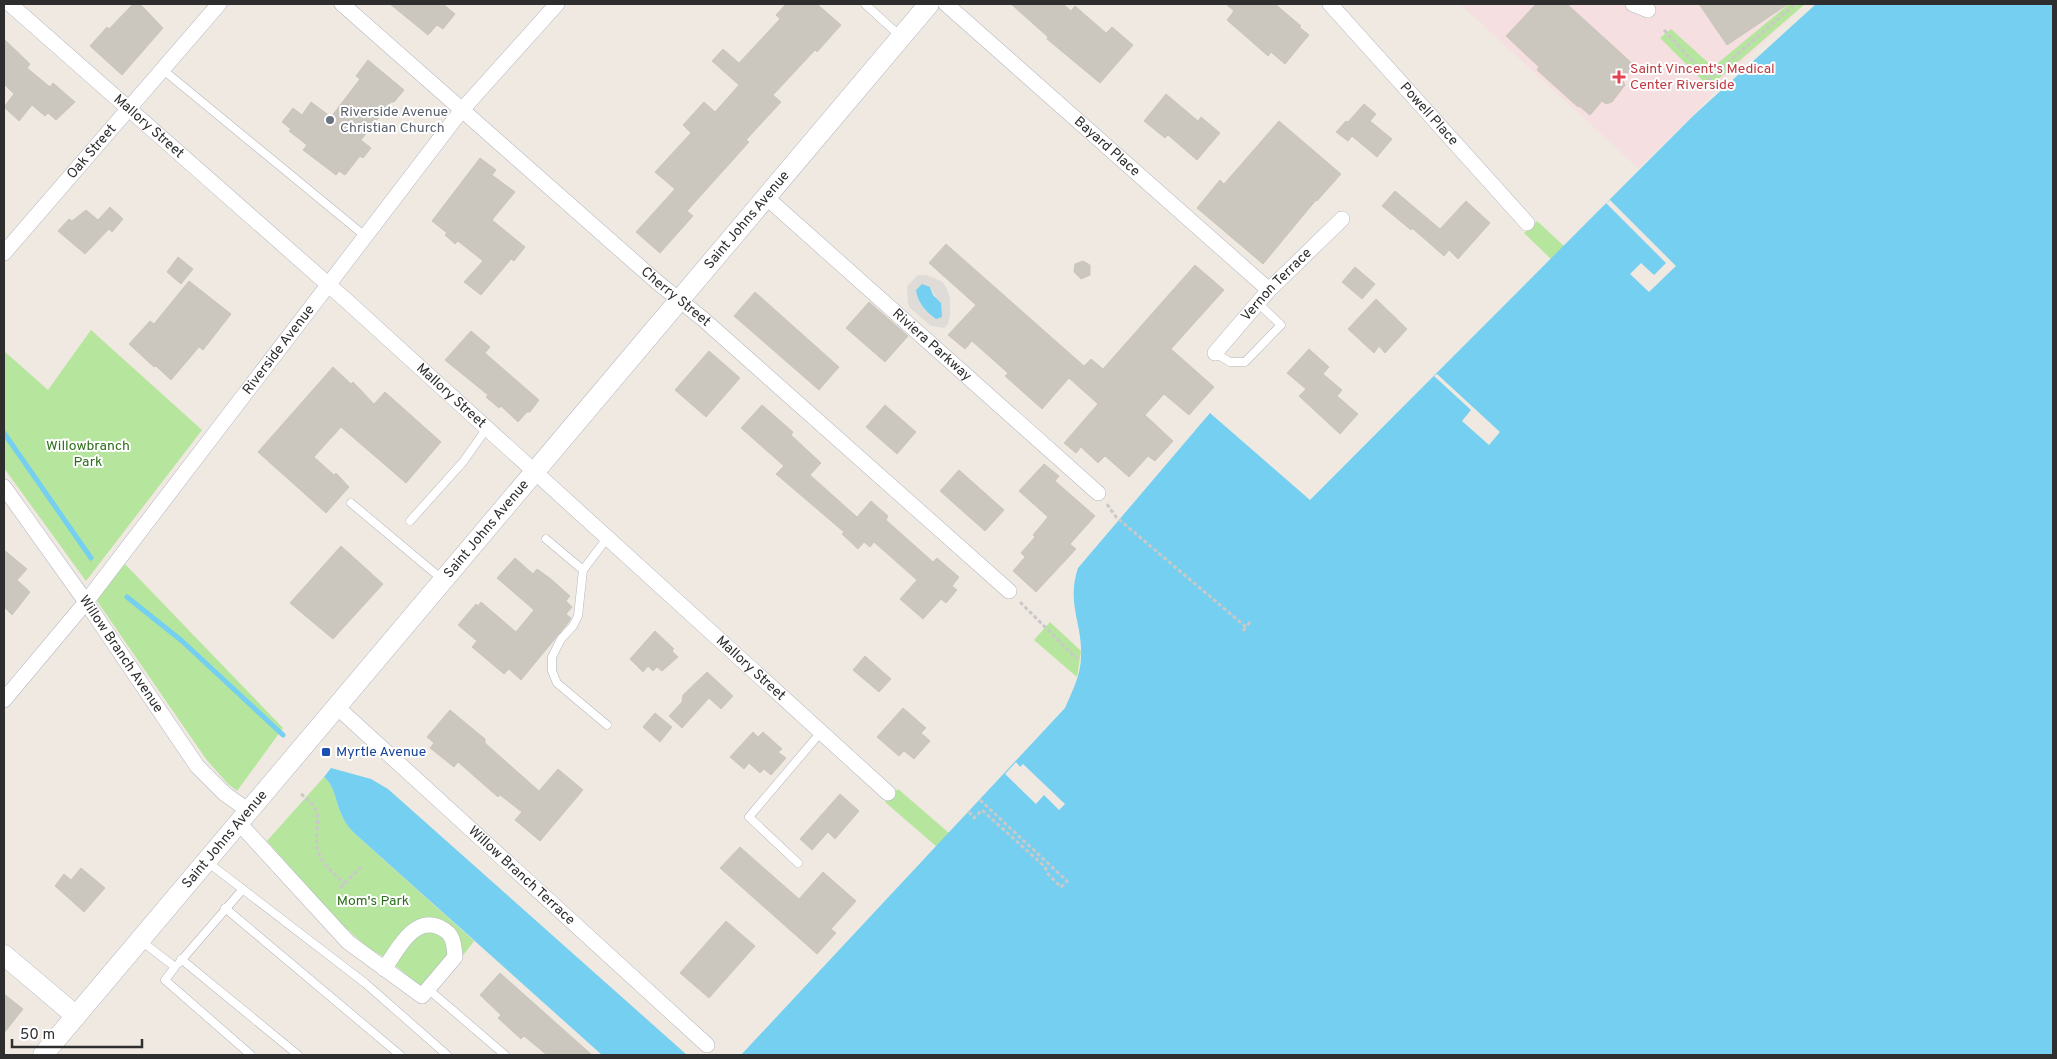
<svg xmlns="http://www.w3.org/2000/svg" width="2057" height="1059" font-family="Overpass,sans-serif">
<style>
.medical{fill:#f5dfe0}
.green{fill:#b6e59e}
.plaza{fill:#dfdcd8;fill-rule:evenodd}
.water{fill:#75cff0}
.pier{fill:#efe9e1}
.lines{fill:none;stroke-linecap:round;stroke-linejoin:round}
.stream{stroke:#75cff0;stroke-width:5}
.building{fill:#cbc7bf;stroke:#cbc5ba}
.service-casing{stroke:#b4b7c1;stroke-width:9}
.minor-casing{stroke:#b4b7c1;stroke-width:16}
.secondary-casing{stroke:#b4b7c1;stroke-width:21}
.path{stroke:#c9c9c9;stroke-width:3;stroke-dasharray:4 2.5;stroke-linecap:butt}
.service{stroke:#fff;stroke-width:8}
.minor{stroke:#fff;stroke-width:15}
.secondary{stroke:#fff;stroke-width:20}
.health-dot{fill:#e0444e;stroke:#fff;stroke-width:2}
.worship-dot{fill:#6b7280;stroke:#fff;stroke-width:2}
.transit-dot{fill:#1a4fb4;stroke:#fff;stroke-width:2}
.labels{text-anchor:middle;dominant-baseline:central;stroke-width:4;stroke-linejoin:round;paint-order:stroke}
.health-label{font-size:14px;fill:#be3a42;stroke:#fff;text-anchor:start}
.worship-label{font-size:14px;fill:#5b616d;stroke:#fff;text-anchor:start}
.street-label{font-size:14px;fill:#2e2e2e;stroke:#fff}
.park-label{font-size:14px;fill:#2c6e1b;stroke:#fff}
.transit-label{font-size:14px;fill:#164399;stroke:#fff;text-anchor:start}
</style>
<rect width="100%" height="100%" fill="#efe9e1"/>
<polygon class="medical" points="1460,4 1789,4 1713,67 1671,29 1660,38 1709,86 1806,4 1737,67 1692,116 1638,168"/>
<g class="green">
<polygon points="1789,4 1805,4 1709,87 1660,38 1671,29 1713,67"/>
<polygon points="1537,221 1564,246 1551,259 1524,233"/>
<polygon points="91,330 202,430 86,581 4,468 4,351 48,390"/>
<polygon points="123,562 283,728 237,791 228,784 206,759 95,598"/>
<polygon points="1050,622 1081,651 1077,677 1034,640"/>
<path d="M 324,777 C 334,785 335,799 340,811 C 343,819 347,826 353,832 L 474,941 L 432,996 L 390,961 L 366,946 L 338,921 L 267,841 Z"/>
<polygon points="898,789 949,833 937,847 885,802"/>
</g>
<path class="plaza" d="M 918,275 L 926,275 L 934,278 L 943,282 L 947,289 L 950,298 L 950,316 L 948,324 L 944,328 L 931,326 L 910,308 L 908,304 L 907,286 ZM 930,287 L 937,299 L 935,319 L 924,309 L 919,301 Z"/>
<g class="water">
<path d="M 1816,4 L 2053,4 L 2053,1055 L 741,1055 L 1065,708 C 1072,692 1081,674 1081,657 C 1083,624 1066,604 1078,568 L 1210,413 L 1310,500 L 1693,116 Z"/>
<path d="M 922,284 L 930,287 L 933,295 L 941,303 L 942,317 L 936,319 C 925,311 918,303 916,290 Z"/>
<path d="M 331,768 L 371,779 L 388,789 L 687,1055 L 602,1055 L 353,832 C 347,826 343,819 340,811 C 335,799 334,785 324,777 Z"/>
</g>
<g class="pier">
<polygon points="1610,200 1676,266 1649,292 1630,274 1641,263 1654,275 1666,263 1606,203"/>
<polygon points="1437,374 1500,432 1489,445 1462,421 1471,410 1434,376"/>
<polygon points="1016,762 1020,767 1023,764 1065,804 1059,810 1044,795 1036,804 1005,774"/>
</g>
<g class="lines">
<g class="stream">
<polyline points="4,433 91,558"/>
<polyline points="127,597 182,641 283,735"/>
</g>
</g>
<g class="building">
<polygon points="133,4 140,4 163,28 122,75 90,46 107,27 109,29"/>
<polygon points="390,4 443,4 455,14 443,29 437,25 428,35"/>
<polygon points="786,4 817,4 841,25 817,52 815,50 773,95 781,102 746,140 749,142 687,211 693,216 660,253 636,232 675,189 655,172 691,133 683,125 704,102 715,112 739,85 712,61 723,49 739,63 780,19 776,15"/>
<polygon points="1011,4 1063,4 1071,11 1075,6 1106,33 1112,27 1133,45 1100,83 1047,39 1048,37"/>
<polygon points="1226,4 1275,4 1301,26 1299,27 1309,35 1285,64 1271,52 1268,56 1227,20 1234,11"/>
<polygon points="1536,4 1567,4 1635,66 1622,79 1625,85 1612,102 1606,104 1602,101 1590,115 1579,106 1578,107 1537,70 1539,67 1506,36"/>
<polygon points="1699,4 1788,4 1727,45"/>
<polygon points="4,39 30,64 27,68 50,87 53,83 75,102 56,120 48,113 45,116 32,105 19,121 4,107 14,94 4,84"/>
<polygon points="368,60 404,90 394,102 391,102 361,140 371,148 363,158 360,156 345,175 339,171 336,175 303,150 307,145 289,131 291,129 282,122 293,108 302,115 311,102 331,117 360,79 356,76"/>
<polygon points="1166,94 1198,121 1201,117 1220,133 1197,160 1168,135 1165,138 1144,121"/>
<polygon points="1364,104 1376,114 1370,121 1392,139 1377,157 1352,136 1348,141 1336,132 1346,121 1348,122"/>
<polygon points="1279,121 1341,174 1317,201 1316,200 1263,264 1197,208 1220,180 1224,184"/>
<polygon points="480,158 496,170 492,175 515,192 492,220 525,247 514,261 511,259 481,295 464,282 483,261 458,241 455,244 445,235 447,233 432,221"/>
<polygon points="1395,191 1440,229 1466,201 1490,223 1458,259 1449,250 1444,256 1412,228 1411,230 1382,206"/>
<polygon points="110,207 123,219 112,232 109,229 85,254 58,231 69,219 72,221 86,210 98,220"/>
<polygon points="946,244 1084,366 1091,359 1103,369 1195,265 1224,290 1171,349 1214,387 1189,415 1164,394 1145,415 1173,441 1155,461 1148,456 1129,477 1105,456 1098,463 1081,447 1076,453 1064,443 1098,404 1069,378 1042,409 1005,376 1008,373 972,341 965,349 948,335 976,305 929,263"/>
<polygon points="178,257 193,269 181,284 167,272"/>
<polygon points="1083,261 1090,265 1090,275 1081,279 1074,272 1075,264"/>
<polygon points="1355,267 1375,284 1362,299 1342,282"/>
<polygon points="189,281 231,314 203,350 199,347 171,380 156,366 154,367 129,344 150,321 154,324"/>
<polygon points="755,292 839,367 819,390 734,316"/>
<polygon points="1376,299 1407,329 1385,353 1379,346 1374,353 1348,329"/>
<polygon points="869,302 908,336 885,362 846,328"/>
<polygon points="471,331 490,347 485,353 539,400 530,412 527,412 518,422 501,406 499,408 486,397 488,395 445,360"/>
<polygon points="1309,349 1329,367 1323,374 1342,390 1337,396 1358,414 1340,434 1299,396 1306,389 1287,373"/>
<polygon points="709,351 740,378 706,417 675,390"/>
<polygon points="333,367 351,384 353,382 374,404 385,392 441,442 406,483 341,427 314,457 334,475 336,473 349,487 326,513 258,452"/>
<polygon points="762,405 793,432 791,435 821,463 810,475 857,517 871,501 888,516 886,520 933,562 937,558 959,577 952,586 957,590 946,603 941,599 923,619 900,599 917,580 874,542 870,547 864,542 858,549 842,534 844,532 776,474 784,466 741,428"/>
<polygon points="885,405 916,432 897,454 866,427"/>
<polygon points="1044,464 1059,476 1055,481 1095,516 1070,544 1076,549 1036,592 1013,571 1025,557 1021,553 1035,537 1033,535 1048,517 1019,491"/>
<polygon points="959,470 1004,510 985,531 940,491"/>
<polygon points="341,546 383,584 333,639 290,603"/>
<polygon points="4,550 27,569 17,580 30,592 12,615 4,607"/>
<polygon points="515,558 533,574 537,569 551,579 570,596 566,601 572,607 566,614 571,618 568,623 521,680 509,669 504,674 472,647 477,641 458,625 476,604 478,606 481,602 516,632 534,610 497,578"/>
<polygon points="655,631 674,649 672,651 678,657 662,671 657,667 653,671 648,666 643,672 630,659"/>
<polygon points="865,656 891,679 879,692 853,670"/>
<polygon points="707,672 733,696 721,709 709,698 682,728 669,716 682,702 683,695"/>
<polygon points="903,708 926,728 921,733 930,741 914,759 904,751 899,756 877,737"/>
<polygon points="450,710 485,739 485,743 539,791 558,769 583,790 540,841 515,820 522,812 500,795 498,797 458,762 454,767 430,748 434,743 427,737"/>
<polygon points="655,713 672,727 660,742 643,727"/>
<polygon points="753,732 758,737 763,732 782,749 778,752 786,758 771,775 764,769 760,773 749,763 744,769 730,757"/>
<polygon points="840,794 859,811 835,839 828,832 812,850 800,839"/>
<polygon points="740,847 799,899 823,872 856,901 831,929 836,933 817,954 720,868"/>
<polygon points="81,868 105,888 84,912 55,886 64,874 71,880"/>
<polygon points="726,921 755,946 709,998 680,973"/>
<polygon points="500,973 592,1055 547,1055 524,1036 521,1039 498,1018 501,1015 480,995"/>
<polygon points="4,994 23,1009 4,1033"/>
</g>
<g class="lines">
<defs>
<g id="service">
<polyline points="865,4 900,36"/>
<polyline points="162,69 365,236"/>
<polyline points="1215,353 1230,362 1245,362 1281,325 1258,303"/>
<polyline points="351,503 443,580"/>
<polyline points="410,521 463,462 487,428"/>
<polyline points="546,539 583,570 608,537"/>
<polyline points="583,570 578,616 573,626 561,639 552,657 552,671 557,683 607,725"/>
<polyline points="206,861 365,983 447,1055"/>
<polyline points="798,863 749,817 821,732"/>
<polyline points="225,908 400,1055"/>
<polyline points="140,940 175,967 165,980 251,1055"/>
<polyline points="181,959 298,1055"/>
<polyline points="179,963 243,889"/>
<polyline points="428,989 505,1055"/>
</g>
<g id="minor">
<path id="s1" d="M 10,4 L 348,302 L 888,793"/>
<path id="s2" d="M 342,4 L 657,282 L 703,319 L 1009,591"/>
<path id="s3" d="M 946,4 L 1269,290"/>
<path id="s4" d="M 1330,4 L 1527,223"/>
<polyline points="1633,4 1648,10"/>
<path id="s5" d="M 767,198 L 1098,493"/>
<path id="s6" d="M 4,253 L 219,4"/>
<path id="s7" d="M 1215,353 L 1269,290 L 1342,219"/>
<path id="s8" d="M 4,487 L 86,602 L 197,766 L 225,794 L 249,811"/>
<path id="s9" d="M 4,700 L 86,602 L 461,111 L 557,4"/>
<path id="s10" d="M 337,707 L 707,1045"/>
<path d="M 239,823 L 348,942 L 422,996 L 455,957 C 454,945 454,934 441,928 C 414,914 397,951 384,969"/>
</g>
<g id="secondary">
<polyline points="4,955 76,1016"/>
<path id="s11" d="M 43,1055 L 929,4"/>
</g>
</defs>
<use href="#service" class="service-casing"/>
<use href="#minor" class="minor-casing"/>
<use href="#secondary" class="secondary-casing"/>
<g class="path">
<polyline points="1664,30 1709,79 1795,4"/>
<polyline points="1107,504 1116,517 1246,627 1250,622"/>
<polyline points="1020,602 1077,659"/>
<polyline points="1243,631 1246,627"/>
<path d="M 301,794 C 306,798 312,802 315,808 C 322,820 312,840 319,854 C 324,866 336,875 345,884"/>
<polyline points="969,812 974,818 982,810 1045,867 1048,874 1061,887 1067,881 980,800"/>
<polyline points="340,888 361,867"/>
</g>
<use href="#service" class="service"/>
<use href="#minor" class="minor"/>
<use href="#secondary" class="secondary"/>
</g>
<path class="health-dot" d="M1616.5 69.5h5v5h5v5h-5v5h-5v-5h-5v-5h5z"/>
<circle class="worship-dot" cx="330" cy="120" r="5"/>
<rect class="transit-dot" x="321" y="747" width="10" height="10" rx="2.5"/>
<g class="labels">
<g class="health-label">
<text x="1630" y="69">Saint Vincent's Medical<tspan x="1630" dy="16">Center Riverside</tspan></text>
</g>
<g class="worship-label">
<text x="340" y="112">Riverside Avenue<tspan x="340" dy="16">Christian Church</tspan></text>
</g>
<g class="street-label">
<text stroke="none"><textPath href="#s4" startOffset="148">Powell Place</textPath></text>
<text stroke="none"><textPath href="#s1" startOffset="185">Mallory Street</textPath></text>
<text stroke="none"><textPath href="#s3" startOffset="215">Bayard Place</textPath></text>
<text stroke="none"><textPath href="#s6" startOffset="134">Oak Street</textPath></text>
<text stroke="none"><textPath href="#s11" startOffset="1092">Saint Johns Avenue</textPath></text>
<text stroke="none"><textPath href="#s7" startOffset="92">Vernon Terrace</textPath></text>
<text stroke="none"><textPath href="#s2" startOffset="444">Cherry Street</textPath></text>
<text stroke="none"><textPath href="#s5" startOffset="221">Riviera Parkway</textPath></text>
<text stroke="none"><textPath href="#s9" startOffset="445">Riverside Avenue</textPath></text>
<text stroke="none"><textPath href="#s1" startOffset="590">Mallory Street</textPath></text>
<text stroke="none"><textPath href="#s11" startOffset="688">Saint Johns Avenue</textPath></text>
<text stroke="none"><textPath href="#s8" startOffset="204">Willow Branch Avenue</textPath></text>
<text stroke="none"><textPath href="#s1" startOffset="995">Mallory Street</textPath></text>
<text stroke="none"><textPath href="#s11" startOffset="282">Saint Johns Avenue</textPath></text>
<text stroke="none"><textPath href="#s10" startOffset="250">Willow Branch Terrace</textPath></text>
</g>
<g class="park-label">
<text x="88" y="446">Willowbranch<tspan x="88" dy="16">Park</tspan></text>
<text x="373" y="901">Mom's Park</text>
</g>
<g class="transit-label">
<text x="336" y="752">Myrtle Avenue</text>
</g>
</g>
<rect width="2057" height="1059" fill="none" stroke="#2e2e2e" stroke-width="10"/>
<path d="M12 1039v8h130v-8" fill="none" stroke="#2e2e2e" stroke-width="2.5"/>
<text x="20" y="1039" font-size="15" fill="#2e2e2e" stroke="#ffffff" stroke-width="4" paint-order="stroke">50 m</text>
</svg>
